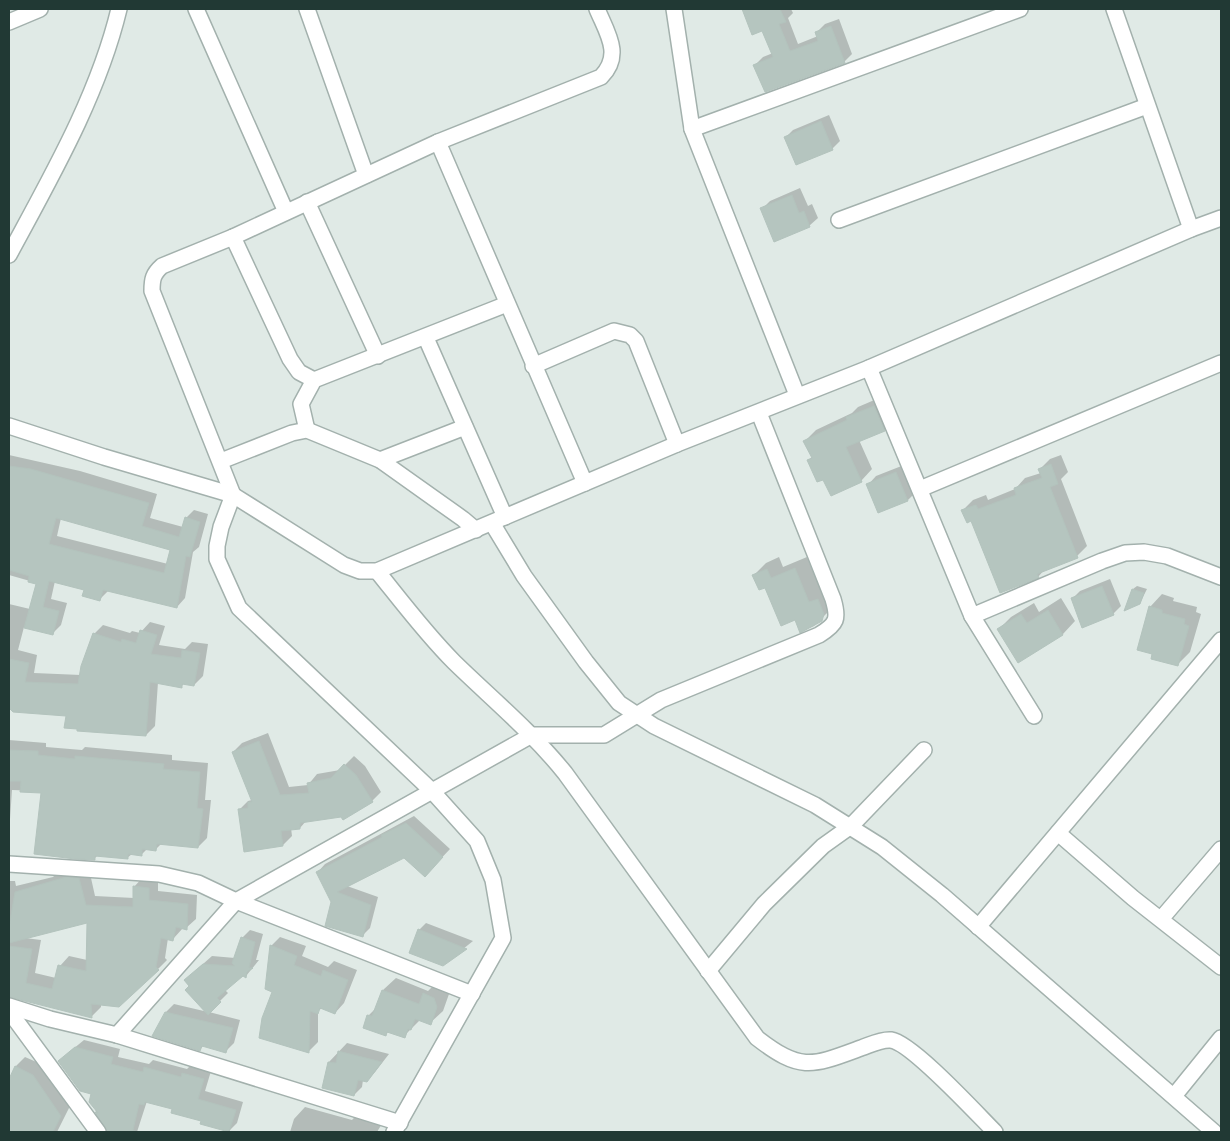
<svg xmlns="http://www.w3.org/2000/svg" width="1230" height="1141" font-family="'Exo 2',sans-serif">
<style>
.shadow{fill:#0003;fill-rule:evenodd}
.building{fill:#b5c5bf;stroke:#b3c3bd;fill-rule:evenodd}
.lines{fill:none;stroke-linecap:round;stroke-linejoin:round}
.minor-casing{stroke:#a3b1ad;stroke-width:18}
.minor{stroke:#fff;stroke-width:15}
</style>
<rect width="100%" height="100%" fill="#e0eae6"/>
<g class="shadow">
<polygon points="743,9 791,9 793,13 788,18 798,44 818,36 817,32 825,24 839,19 852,54 844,62 755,65 763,57 773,53 763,29 753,33"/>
<polygon points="829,115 840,141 832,149 786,137 793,130"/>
<polygon points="800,188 808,206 812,204 818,218 809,226 762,209 770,201"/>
<polygon points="886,395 895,419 884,430 859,440 872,469 861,481 824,478 808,461 812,457 805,441 816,430 852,413 858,407"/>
<path d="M 9,455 L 80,471 L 157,494 L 150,518 L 183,527 L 186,518 L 194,510 L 208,514 L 199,547 L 193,552 L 185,598 L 177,607 L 109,590 L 99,600 L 85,589 L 55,581 L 51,599 L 67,603 L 61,625 L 53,633 L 24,627 L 18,650 L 37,655 L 34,673 L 81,675 L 94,634 L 103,625 L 130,633 L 132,631 L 140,633 L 150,622 L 165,626 L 159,645 L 185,649 L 192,642 L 208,644 L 203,676 L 194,685 L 184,683 L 182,686 L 158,682 L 155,726 L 146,735 L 67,714 L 14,710 L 9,706 L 9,604 L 30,609 L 37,583 L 9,575 ZM 61,518 L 172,550 L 168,564 L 57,536 Z"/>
<polygon points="1061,455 1068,472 1061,479 1087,546 1077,556 1045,569 1038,577 963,510 973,500 986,495 988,500 1015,489 1025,478 1041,473 1040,469 1050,459"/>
<polygon points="904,465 916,492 908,500 879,512 868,485 876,476"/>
<polygon points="779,557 783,567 807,557 821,591 830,587 835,605 814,626 801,631 796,619 754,575 766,563"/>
<polygon points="1110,579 1121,606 1113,614 1072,599 1080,591"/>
<polygon points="1137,586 1147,589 1140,603 1133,589"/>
<polygon points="1162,594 1174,598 1173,601 1197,607 1196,612 1201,614 1190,652 1177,665 1153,653 1150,607"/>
<polygon points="1061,598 1075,621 1063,634 1018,661 999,629 1011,617 1034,603 1039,612"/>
<polygon points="268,733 289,787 308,785 317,774 340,770 354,756 365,766 381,792 372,801 343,819 341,815 306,821 300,828 291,828 292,836 283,845 239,810 248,801 252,800 233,752 242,743"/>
<polygon points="9,740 46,743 46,747 82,750 85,747 172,755 172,760 208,763 205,800 211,800 207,838 198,847 162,843 155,850 147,849 141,855 132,854 127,858 98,855 94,859 42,791 12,790 9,834"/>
<polygon points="414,816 450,849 432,868 404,857 347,886 378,897 370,928 362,936 333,902 318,872 325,864"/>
<path d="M 89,869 L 95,896 L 134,898 L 134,887 L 143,877 L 158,878 L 158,891 L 197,895 L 196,919 L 186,928 L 183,928 L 173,939 L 168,938 L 165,958 L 167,960 L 158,969 L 101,1004 L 101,1007 L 92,1016 L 9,996 L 9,881 L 15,881 L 16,886 L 53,877 L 57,873 ZM 89,922 L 87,960 L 69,956 L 60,966 L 56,978 L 35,973 L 41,940 L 25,938 Z"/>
<polygon points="426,923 473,941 443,965 419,930"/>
<polygon points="250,930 263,934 256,960 259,960 246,976 244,974 225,990 228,993 209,1012 240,1020 234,1043 226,1051 204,1045 200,1049 166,1012 174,1004 208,1012 191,986 194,972 212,956 235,958 242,938"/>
<polygon points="280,937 306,946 302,956 328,967 334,961 357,970 344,1003 335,1013 322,1008 318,1011 318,1042 309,1051 274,991 271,946"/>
<polygon points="396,978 428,991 437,982 447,986 449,994 443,1011 430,1023 420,1020 404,1036 389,1031 386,1034 368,1016 377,1007 383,990"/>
<polygon points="84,1040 120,1049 118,1057 149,1064 153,1060 187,1069 191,1065 211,1071 205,1091 243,1102 237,1123 229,1131 173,1108 147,1101 137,1132 108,1132 107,1126 96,1112 92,1093 67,1054"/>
<polygon points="347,1043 389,1054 375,1072 366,1081 363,1080 362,1087 354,1095 329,1062"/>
<polygon points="25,1057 41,1064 70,1106 57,1132 9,1132 9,1082 16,1066"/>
<polygon points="305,1107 352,1120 364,1107 383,1122 377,1132 290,1132 294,1119"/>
</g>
<g class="building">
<polygon points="742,9 780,9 786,22 779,24 790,51 818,41 815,32 831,26 845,63 765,92 753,65 773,57 762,31 752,35"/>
<polygon points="821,121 833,150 796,165 784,137"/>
<polygon points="792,195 799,213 804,211 810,227 774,242 760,208"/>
<polygon points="874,406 885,431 846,447 862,482 831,496 823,480 817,482 807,460 812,458 803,441 847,420 846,417"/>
<polygon points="1051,464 1058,484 1050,487 1078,558 1037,574 1039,578 1000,593 971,521 967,523 961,510 976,505 978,509 1016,495 1014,488 1042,478 1038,469"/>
<path d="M 9,466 L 31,469 L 149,503 L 142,526 L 179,537 L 185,517 L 200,522 L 190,557 L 186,556 L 177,608 L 103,590 L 100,601 L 82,596 L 84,590 L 49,581 L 43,607 L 59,611 L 53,635 L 24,628 L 36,584 L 28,582 L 29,576 L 9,570 ZM 56,518 L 170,550 L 164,573 L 49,544 Z"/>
<polygon points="896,472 908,501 878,513 866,484"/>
<polygon points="795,568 809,602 818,599 824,614 822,621 800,633 795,620 781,626 765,588 759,590 752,575 767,569 771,578"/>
<polygon points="1102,586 1114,615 1082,628 1071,598"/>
<polygon points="1132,589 1144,593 1140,604 1124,611"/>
<polygon points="1149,606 1162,610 1162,613 1185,619 1184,624 1189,626 1178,666 1151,659 1152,654 1137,650"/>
<polygon points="1048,610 1063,635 1018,663 997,629 1021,614 1027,623"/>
<polygon points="140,630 157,635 151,654 181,658 182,650 200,653 194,686 182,684 182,688 150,682 146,736 77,731 77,729 64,728 66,716 13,712 9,708 9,659 29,663 25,682 78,684 81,666 93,633 121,642 122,639 136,643"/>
<polygon points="259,741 280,795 309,793 307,783 331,778 344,764 356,775 373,802 343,820 341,817 300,823 300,829 281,831 283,846 244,852 238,809 248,808 248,802 252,802 232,752"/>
<polygon points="9,750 38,751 38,755 75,759 75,756 164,764 163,769 200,772 197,808 203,809 198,848 157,844 156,851 142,849 142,856 128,854 128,859 95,856 95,860 75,859 34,854 41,793 20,792 21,781 9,781"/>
<polygon points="406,823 443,857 425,877 404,858 337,892 371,905 363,937 325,926 331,902 316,872 382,837 381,835"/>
<polygon points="66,877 79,878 86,905 133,907 133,886 149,888 149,900 188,904 187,930 176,927 173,941 161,938 156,967 159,970 119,1007 91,1004 92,1018 9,997 9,946 32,949 26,983 52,989 58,965 86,971 87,923 9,943 9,927 15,892"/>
<polygon points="418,929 467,949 443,966 409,953"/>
<polygon points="241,937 255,942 249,968 253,968 247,972 246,978 243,976 217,998 221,1002 208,1015 185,990 189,986 184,980 203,964 235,966 232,963"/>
<polygon points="270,945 297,956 294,965 321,976 323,970 348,980 335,1014 320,1008 318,1014 310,1011 309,1053 259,1038 262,1018 272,992 265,989"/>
<polygon points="382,990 419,1004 423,993 434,998 437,1007 431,1025 415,1019 411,1030 408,1029 405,1038 387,1032 386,1036 363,1028 367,1015 372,1016"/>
<polygon points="165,1012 233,1028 226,1053 202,1046 200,1051 152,1036"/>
<polygon points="75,1047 113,1057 111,1064 143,1072 144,1067 181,1077 182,1073 204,1079 198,1099 236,1110 229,1132 200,1124 201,1121 171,1113 172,1109 145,1102 144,1105 139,1104 133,1130 137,1132 107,1132 95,1112 98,1113 89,1102 91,1094 80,1091 58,1061"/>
<polygon points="338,1051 382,1062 367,1082 358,1080 354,1096 322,1088 328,1062 336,1063"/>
<polygon points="15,1066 33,1075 61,1116 53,1132 9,1132 9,1079"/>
</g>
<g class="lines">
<defs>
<g id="minor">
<polyline points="196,9 286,212"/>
<polyline points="307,9 366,175"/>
<polyline points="674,9 692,129 797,395"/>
<polyline points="1114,9 1191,229"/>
<polyline points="9,22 40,9"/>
<polyline points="692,129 1020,9"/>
<polyline points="438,142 585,483"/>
<polyline points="307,202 378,356"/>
<polyline points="839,220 1147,106"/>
<polyline points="233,237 290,359 299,372 314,380"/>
<path d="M 9,255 C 51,177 98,96 119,9"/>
<polyline points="426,338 505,517"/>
<polyline points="533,366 614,331 630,335 636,341 677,444"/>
<polyline points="869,368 972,616 1034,716"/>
<polyline points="9,426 104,457 233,495 344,565 360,571 377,571 677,444 869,368 1191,229 1221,218"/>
<polyline points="307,430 301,404 314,380 507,304"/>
<polyline points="380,460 465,427"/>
<polyline points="221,461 292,433 307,430 380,460 463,519 476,530"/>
<polyline points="920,489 1221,363"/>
<polyline points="492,523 524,576 586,662 619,703 654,726 815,805 882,847 942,895 1214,1132"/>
<path d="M 377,571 C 402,602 426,634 454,662 C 492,699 532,732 565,773 L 757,1038 C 801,1072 812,1066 861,1048 C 870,1045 881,1039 891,1040 C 912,1043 977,1114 995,1132"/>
<polyline points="972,616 1102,561 1125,553 1144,552 1167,556 1221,577"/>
<polyline points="1058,833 1133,898 1221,967"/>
<polyline points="9,864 159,874 198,883 236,901 472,994"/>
<polyline points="1161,919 1221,849"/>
<polyline points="978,927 1221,640"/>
<polyline points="708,971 764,904 823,846 851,826 924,750"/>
<polyline points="9,1006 50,1019 117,1035 400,1123"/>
<polyline points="9,1011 98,1132"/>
<path d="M 117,1035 L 236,901 L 532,735 L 604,735 L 661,700 L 819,635 C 837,624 839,619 833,599 L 759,413"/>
<polyline points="1174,1096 1221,1038"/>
<path d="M 394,1132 L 503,938 L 493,880 L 477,841 L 432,791 L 239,608 L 217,559 L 217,546 L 221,527 L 233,495 L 152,291 C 152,279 153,274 162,266 L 233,237 L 438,142 L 601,77 C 623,55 607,33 597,9"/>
</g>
</defs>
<use href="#minor" class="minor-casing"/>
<use href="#minor" class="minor"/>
</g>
<rect width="1230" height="1141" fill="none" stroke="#213934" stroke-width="20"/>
</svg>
